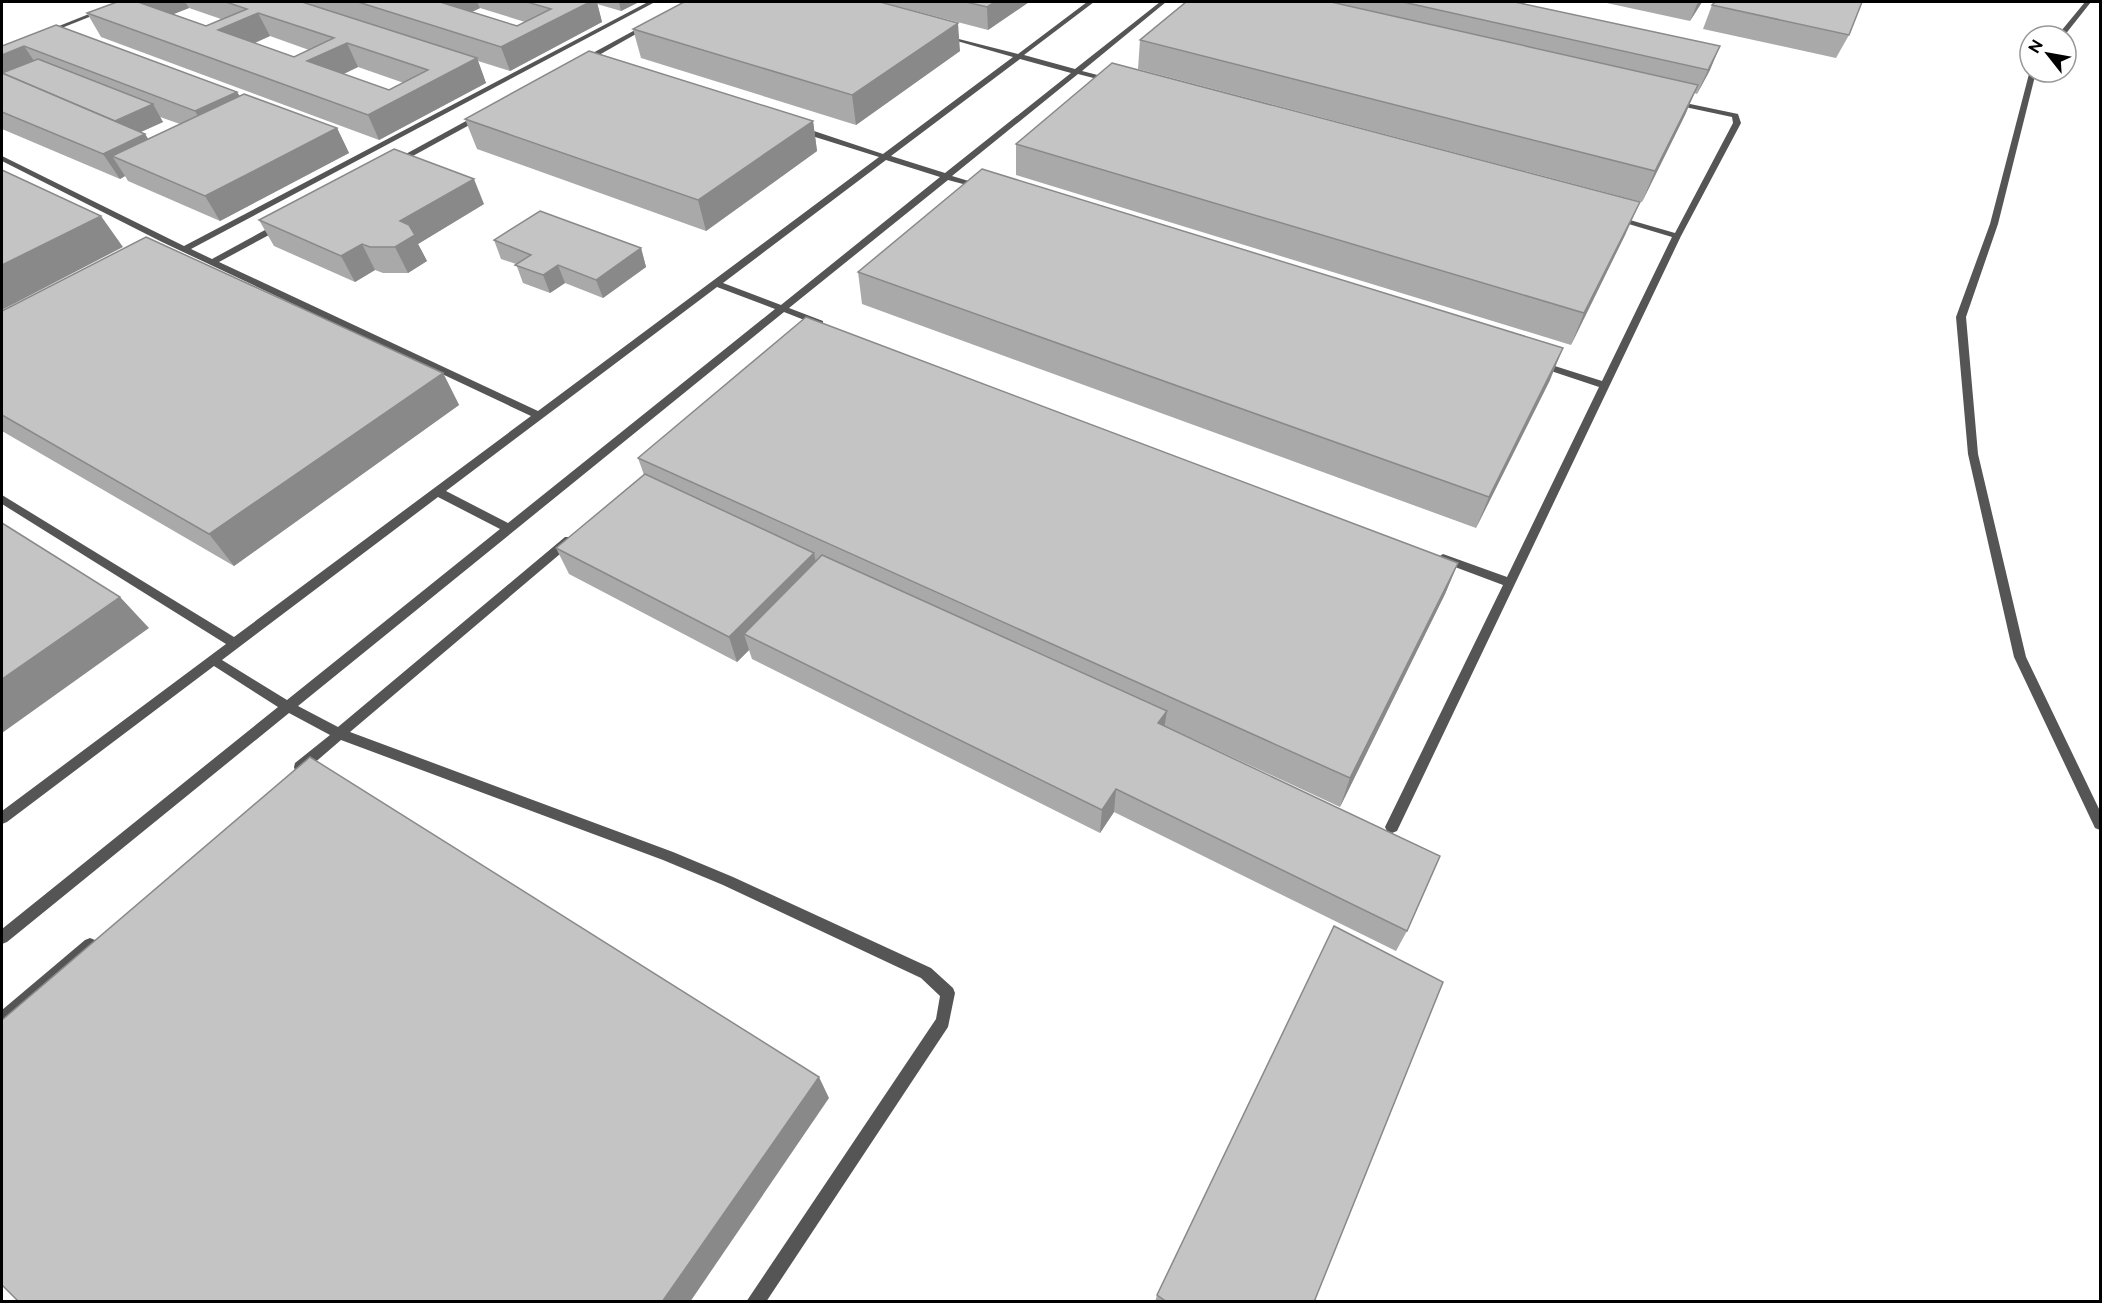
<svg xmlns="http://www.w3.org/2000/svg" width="2102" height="1303" font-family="Raleway,sans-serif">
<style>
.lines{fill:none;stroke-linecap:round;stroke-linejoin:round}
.service{fill:#555;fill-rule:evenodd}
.minor{fill:#555;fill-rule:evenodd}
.wall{fill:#a9a9a9;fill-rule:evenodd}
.shaded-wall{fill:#898989}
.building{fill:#c4c4c4;stroke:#898989;stroke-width:1.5;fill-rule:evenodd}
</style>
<rect width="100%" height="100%" fill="#fff"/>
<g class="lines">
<g class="service">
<polygon points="119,2 127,2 49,33 44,32"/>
<path d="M 648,2 L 655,2 L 191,249 L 212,259 L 276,224 L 282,224 L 282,228 L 219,262 L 538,411 L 879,157 L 796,131 L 796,127 L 802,127 L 883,154 L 1013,57 L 943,37 L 943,35 L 1018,54 L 1087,2 L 1094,2 L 1024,55 L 1075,69 L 1160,2 L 1166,2 L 1082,71 L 1113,79 L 1113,83 L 1078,74 L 952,176 L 982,185 L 982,189 L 948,180 L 789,308 L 823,321 L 823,325 L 817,325 L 784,312 L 298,706 L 338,727 L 565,537 L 573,537 L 575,540 L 573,543 L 350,732 L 673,852 L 733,877 L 931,968 L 953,988 L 955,993 L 948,1027 L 766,1302 L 746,1302 L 936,1019 L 940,996 L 921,978 L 723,885 L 663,860 L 341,740 L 305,771 L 300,772 L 295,771 L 294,767 L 295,763 L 330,735 L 289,713 L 7,942 L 2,944 L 2,929 L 278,707 L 214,666 L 7,822 L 2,824 L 2,811 L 226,644 L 2,504 L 2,495 L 234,637 L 531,416 L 162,242 L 2,161 L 2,156 L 184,246 ZM 1020,59 L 1071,73 L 945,173 L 891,156 ZM 886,160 L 940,177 L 781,305 L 723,283 ZM 717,287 L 775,309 L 508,523 L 446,491 ZM 438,497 L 500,529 L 287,700 L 222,660 Z"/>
<polygon points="648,23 651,25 650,26 585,63 578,61"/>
<polygon points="1671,100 1738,114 1741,123 1681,236 1397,831 1392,833 1387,831 1385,827 1503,585 1439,561 1437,558 1443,554 1507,577 1599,387 1536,366 1534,364 1539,361 1602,381 1672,237 1612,219 1616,216 1675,233 1733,123 1732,117 1671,104"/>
<polygon points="477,115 484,117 400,163 393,161"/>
<polygon points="90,938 95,940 97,945 95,950 7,1024 2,1026 2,1010 85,940"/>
</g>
<g class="minor">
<polygon points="2085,2 2091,2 2064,36 2057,36"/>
<polygon points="2030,70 2030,72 2036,72 1998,224 1966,317 1978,454 2026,657 2100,811 2100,830 2095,828 2014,657 1968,454 1956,317 1990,224"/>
</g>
</g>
<g class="wall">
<path d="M 117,2 L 639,2 L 621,11 L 597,4 L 602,22 L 510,71 L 478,61 L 486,83 L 379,140 L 101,37 L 87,13 ZM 189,8 L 221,19 L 206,26 L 173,14 ZM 480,8 L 525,22 L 517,26 L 472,12 ZM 270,36 L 309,50 L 294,57 L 255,43 ZM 358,67 L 404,83 L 389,90 L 343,74 Z"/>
<polygon points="881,2 1029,2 988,30"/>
<polygon points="1186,2 1515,2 1710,70 1697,94 1694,93 1685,115 1642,202 1138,69 1140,40"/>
<polygon points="1602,2 1702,2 1690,21"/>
<polygon points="1712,5 1849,35 1836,58 1703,29"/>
<path d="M 56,25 L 237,92 L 240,96 L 337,128 L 349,153 L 220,221 L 128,181 L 125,176 L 120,179 L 2,129 L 2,46 ZM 160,117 L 180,124 L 148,139 L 145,134 L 141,132 L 163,122 Z"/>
<polygon points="633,29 960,51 856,125 641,58"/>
<polygon points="465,119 813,121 817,151 706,231 477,149"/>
<polygon points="1016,144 1626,233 1571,345 1016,175"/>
<polygon points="484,204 418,244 427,261 408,273 383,273 375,270 355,282 274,246 259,220"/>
<polygon points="494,240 641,248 646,267 603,298 565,283 550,293 523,283 516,264 501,259"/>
<polygon points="858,272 1550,380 1476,528 862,304"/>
<polygon points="2,311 443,373 459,405 234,566 2,431"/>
<polygon points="638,458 1458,563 1445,594 1340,807 1165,726 1407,931 1396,951 1114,812 1100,833 752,659 749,650 737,662 569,574 556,548 644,475"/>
<polygon points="1157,1295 1314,1302 1155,1302"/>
</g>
<g class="shaded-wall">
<polygon points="136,2 185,2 189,8 149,24"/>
<polygon points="438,2 477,2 480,8 446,24"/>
<polygon points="590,2 597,2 602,22 510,71 501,47"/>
<polygon points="619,2 639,2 621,11"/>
<polygon points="994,2 1029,2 988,30 987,7"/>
<polygon points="1698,2 1702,2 1690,21"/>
<polygon points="258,13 270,36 231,53 218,30"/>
<polygon points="958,23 960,51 856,125 852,95"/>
<polygon points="347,43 358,67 319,86 307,61"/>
<polygon points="24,46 40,70 2,76 2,55"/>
<polygon points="1720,46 1710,70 1697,94 1708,70"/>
<polygon points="477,58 486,83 379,140 368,115"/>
<polygon points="1698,85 1685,115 1642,202 1655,171"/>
<polygon points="237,92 251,116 209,136 195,111"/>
<polygon points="153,104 163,122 125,139 114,122"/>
<polygon points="813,121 817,151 706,231 698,200"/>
<polygon points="337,128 349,153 220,221 205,196"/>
<polygon points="145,134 161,159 112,156 125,176 120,179 103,154"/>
<polygon points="474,179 484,204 418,244 427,261 408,273 395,247 400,221"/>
<polygon points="1640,202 1626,233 1571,345 1584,313"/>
<polygon points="101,216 123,247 2,310 2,265"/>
<polygon points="362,244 375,270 355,282 341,256"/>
<polygon points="641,248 646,267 603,298 596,280"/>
<polygon points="558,265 565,283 550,293 543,275"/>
<polygon points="1563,348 1550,380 1476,528 1489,497"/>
<polygon points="443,373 459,405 234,566 209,534"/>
<polygon points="814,553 819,578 744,634 749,650 737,662 729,637"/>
<polygon points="1458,563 1445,594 1340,807 1350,778"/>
<polygon points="120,597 149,628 2,733 2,679"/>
<polygon points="1167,711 1163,735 1158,723"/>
<polygon points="1116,789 1114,812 1100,833 1102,810"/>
<polygon points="819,1077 829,1098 690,1302 662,1302"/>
</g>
<g class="building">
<path d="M 117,2 L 138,2 L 206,26 L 247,9 L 226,2 L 302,2 L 477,58 L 368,115 L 87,13 ZM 258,13 L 334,38 L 294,57 L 218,30 ZM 347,43 L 428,70 L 389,90 L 307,61 Z"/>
<polygon points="358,2 440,2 517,26 551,9 527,2 590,2 501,47"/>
<polygon points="684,2 880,2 958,23 852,95 633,29"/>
<polygon points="966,2 994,2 987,7"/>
<polygon points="1186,2 1331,2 1698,85 1655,171 1140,40"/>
<polygon points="1403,2 1515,2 1720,46 1708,70"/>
<polygon points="1715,2 1862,2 1849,35 1712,5"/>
<polygon points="56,25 237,92 195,111 24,46 2,55 2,46"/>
<polygon points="589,51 813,121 698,200 465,119"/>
<polygon points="38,59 153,104 115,121 2,73"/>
<polygon points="1112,63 1640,202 1584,313 1016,144"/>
<polygon points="2,73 145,134 103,154 2,112"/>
<polygon points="244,94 337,128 205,196 112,156"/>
<polygon points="394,149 474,179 400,221 409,225 415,235 395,247 370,247 362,244 341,256 259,220"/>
<polygon points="982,169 1563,348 1489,497 858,272"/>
<polygon points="2,170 101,216 2,265"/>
<polygon points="540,211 641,248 596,280 558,265 543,275 515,265 531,255 494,240"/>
<polygon points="146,237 443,373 209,534 2,415 2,311"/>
<polygon points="806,317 1458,563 1350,778 638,458"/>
<polygon points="645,474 814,553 729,637 556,548"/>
<polygon points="2,523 120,597 2,679"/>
<polygon points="822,555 1167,711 1158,723 1440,856 1407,931 1116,789 1102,810 744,634"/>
<polygon points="310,757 819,1077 662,1302 19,1302 2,1285 2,1020"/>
<polygon points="1334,926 1443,982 1314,1302 1167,1302 1157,1295"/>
</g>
<rect width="2102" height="1303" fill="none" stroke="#000000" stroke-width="6"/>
<g transform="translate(2048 54) rotate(301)"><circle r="28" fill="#ffffff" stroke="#999999" stroke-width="1.5"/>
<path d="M0-4.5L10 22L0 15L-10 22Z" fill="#000000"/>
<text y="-9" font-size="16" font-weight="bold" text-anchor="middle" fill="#000000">N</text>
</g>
</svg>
